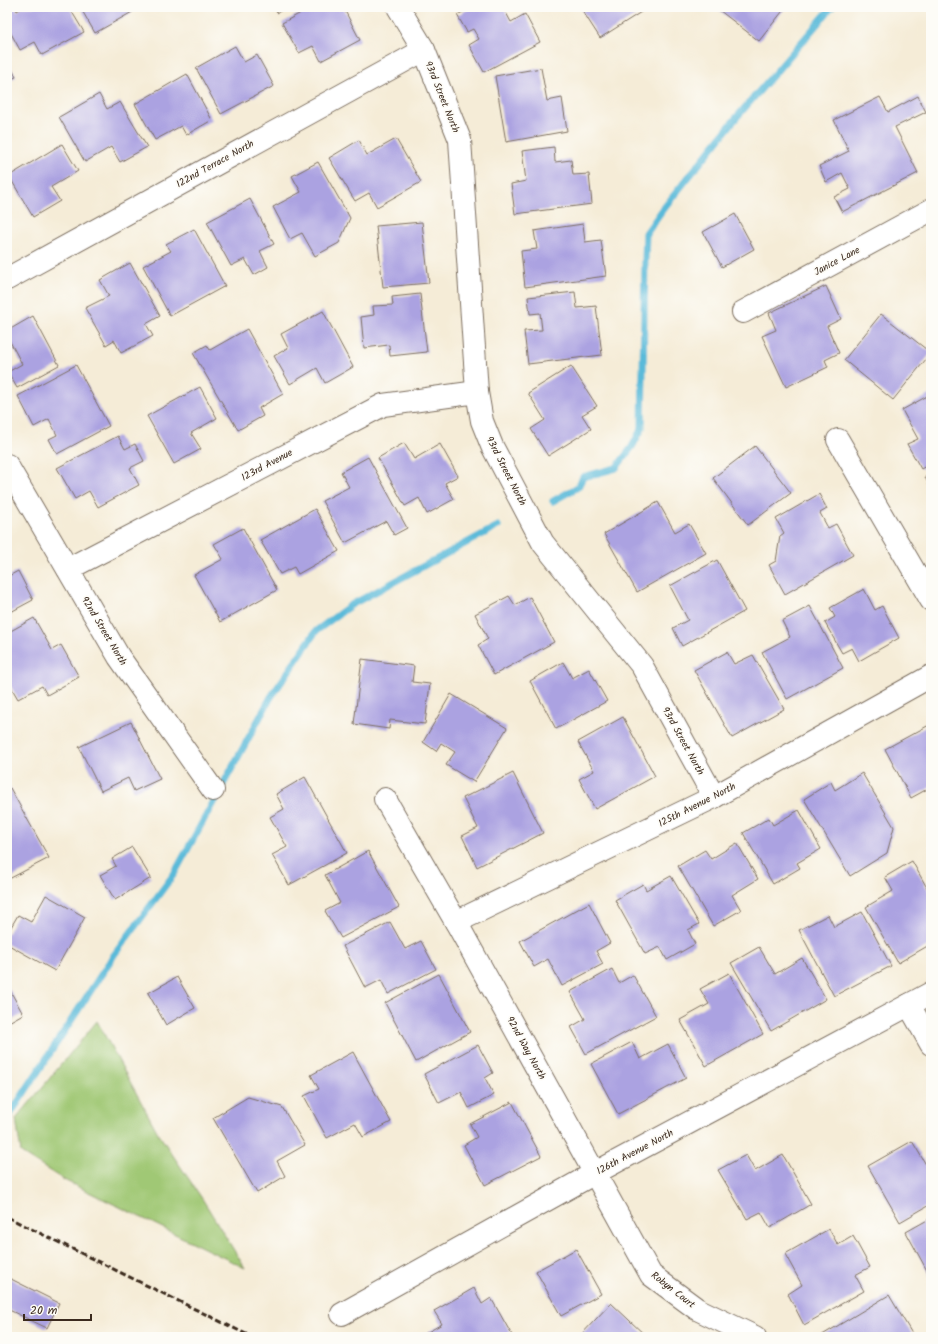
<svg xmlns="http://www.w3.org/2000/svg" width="938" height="1344" font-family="Kalam,sans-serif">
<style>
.green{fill:#a0c874;stroke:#6e7949}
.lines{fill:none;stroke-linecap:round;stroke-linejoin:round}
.stream{stroke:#5abad9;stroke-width:7}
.building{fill:#aba2e1}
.minor-casing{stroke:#7c6e5f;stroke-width:24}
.minor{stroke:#fff;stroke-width:22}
.rail{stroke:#3b2a1e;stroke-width:3;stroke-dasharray:6 3;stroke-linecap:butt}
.labels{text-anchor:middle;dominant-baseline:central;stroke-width:3.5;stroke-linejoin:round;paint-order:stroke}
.street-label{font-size:10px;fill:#3b2a1e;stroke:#fdfcf7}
</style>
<rect width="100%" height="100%" fill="#fdfcf7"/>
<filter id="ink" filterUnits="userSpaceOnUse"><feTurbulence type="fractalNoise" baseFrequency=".025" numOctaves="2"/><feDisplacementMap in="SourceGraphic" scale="8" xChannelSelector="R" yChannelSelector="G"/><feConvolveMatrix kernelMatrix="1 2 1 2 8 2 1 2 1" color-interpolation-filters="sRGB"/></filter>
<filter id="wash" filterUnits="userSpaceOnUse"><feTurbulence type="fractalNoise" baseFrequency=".012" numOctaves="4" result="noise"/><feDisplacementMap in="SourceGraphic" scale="16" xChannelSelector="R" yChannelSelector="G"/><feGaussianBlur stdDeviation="0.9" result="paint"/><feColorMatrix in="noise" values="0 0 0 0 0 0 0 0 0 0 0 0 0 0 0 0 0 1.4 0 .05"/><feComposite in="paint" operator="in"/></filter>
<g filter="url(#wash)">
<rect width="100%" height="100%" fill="#f5ecd7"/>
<polygon class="green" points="97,1021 158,1133 203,1200 245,1268 64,1180 21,1153 16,1119"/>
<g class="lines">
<g class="stream">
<polyline points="553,501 578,487 583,477 616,468 632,447 642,428 645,260 646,233 663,209 736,118 832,7"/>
<polyline points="7,1119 114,955 174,874 271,697 316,631 351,605 498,526"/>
</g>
</g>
<g id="blocks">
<g class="building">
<polygon points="13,7 15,7 17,11 23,7 69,7 84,32 42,55 35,42 20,50 7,26 7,10"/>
<polygon points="80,7 141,7 95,33"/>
<polygon points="273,7 287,7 277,13"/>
<polygon points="312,7 343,7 360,40 321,61 313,46 299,53 282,23"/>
<polygon points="473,7 503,7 511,22 525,14 540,42 484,72 469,45 479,39 473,29 467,32 457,15"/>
<polygon points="580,7 649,7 600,38"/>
<polygon points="715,7 786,7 759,41"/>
<polygon points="235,46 244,62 257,55 274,86 221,114 196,68"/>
<polygon points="7,60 16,77 7,81"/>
<polygon points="541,68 547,101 562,98 567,131 506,142 495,76"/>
<polygon points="187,74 212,120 186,135 181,126 155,140 135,104"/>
<polygon points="99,94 107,109 120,102 147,147 120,162 111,147 85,162 59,117"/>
<polygon points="918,96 926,112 895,127 918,173 842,212 834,197 850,189 842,173 826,182 819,166 849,151 834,120 880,97 888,112"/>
<polygon points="396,139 421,182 377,207 369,193 355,201 329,158 359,140 367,155"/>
<polygon points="62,144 78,171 51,187 60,201 33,217 9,176"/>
<polygon points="554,147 555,162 571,160 573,175 589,174 592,204 515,214 511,184 526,181 522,151"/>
<polygon points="318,162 350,218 339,243 315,256 302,233 290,239 273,207 301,192 292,176"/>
<polygon points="250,199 274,244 260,251 268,267 254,275 245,259 231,266 207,222"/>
<polygon points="735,214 754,249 722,267 703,232"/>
<polygon points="422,222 429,283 383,287 376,226"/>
<polygon points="583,224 585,242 601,240 606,276 525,287 521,251 537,249 534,231"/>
<polygon points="194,229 225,286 170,316 143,266 171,251 166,244"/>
<polygon points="130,263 160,316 146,324 153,336 121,353 114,340 106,345 85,308 109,296 100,280"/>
<polygon points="826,286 841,319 827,326 839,353 825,360 828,367 786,387 762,336 776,330 769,313"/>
<polygon points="575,292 577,308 596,306 602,355 528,364 524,331 542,330 540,313 530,314 528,297"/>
<polygon points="420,294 427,352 390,356 389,345 364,348 361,317 374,315 373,306 393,305 392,297"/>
<polygon points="323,311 353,367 325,383 317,368 290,384 274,356 288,348 281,334"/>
<polygon points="881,314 931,353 893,400 844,360"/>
<polygon points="33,316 59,365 17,388 8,372 22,364 7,336 7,331"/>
<polygon points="247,329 283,394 259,408 263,416 238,430 193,353 207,345 210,350"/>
<polygon points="76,365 109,426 57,454 49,439 57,435 49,419 34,427 18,396"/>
<polygon points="571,366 597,406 582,415 591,429 548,456 531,429 545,420 528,393"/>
<polygon points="200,387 217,418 191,433 201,449 174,464 147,416"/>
<polygon points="931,394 931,463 921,469 907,444 918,439 902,410"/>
<polygon points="118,436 125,449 135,444 144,461 130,468 139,485 98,507 89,491 75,499 57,468"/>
<polygon points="404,443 414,459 440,444 458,476 445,483 454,499 427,514 419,498 405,506 378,458"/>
<polygon points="755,446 791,493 748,525 713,478"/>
<polygon points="368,457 407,528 394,535 386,521 345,543 322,501 349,487 341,472"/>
<polygon points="931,474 931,489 925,477"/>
<polygon points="819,494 827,509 820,513 828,528 836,524 853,555 785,594 769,565 776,561 780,536 784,533 776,519"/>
<polygon points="658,502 675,532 689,524 706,553 637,592 604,534"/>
<polygon points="315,509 339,551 298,574 294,567 280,574 260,540"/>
<polygon points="243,528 277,590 220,622 194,575 223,559 214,544"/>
<polygon points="717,560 745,611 682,646 673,628 688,620 670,586"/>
<polygon points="18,571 33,600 7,614 7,577"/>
<polygon points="864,589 875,610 882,606 899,638 859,661 852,648 842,653 825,623 835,617 830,608"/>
<polygon points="509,596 515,605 530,597 554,642 494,675 478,645 488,639 475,614"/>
<polygon points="810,606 843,668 787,699 762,652 790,637 782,621"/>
<polygon points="34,618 52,650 61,645 79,677 47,695 42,686 18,699 7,680 7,654 10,653 7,648 7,633"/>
<polygon points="727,652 734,664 753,655 784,709 732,738 694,670"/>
<polygon points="362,659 414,666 412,682 430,684 425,724 390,720 389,729 354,724"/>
<polygon points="563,662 572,678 589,669 607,701 556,729 530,681"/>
<polygon points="451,694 507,728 474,782 446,765 455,752 441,743 436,751 423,742"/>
<polygon points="623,717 655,776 595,809 579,779 594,771 578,742"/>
<polygon points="131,722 160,779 134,791 128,778 101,791 79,747"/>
<polygon points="931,724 931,787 911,798 885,749"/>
<polygon points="513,773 543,833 477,867 462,836 478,828 463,798"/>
<polygon points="862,773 894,827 887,853 850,876 804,799 831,782 835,790"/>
<polygon points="305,777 347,853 289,885 272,855 287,847 270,817 284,809 276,794"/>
<polygon points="10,788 49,858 7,880 7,790"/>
<polygon points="799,810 821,849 797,863 800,868 773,884 743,833 769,818 773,825"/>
<polygon points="737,843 758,879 732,895 741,910 713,926 678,866 705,850 711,859"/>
<polygon points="132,847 151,878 115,900 100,875 116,866 112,859"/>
<polygon points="368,851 399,907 341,938 325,911 340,903 325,875"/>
<polygon points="912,861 931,895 931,944 898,963 866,907 893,891 885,877"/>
<polygon points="671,876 699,924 688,930 695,944 667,960 660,947 645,954 615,900 643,884 646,890"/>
<polygon points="46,895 85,917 55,971 7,944 7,934 18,915 31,922"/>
<polygon points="589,903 610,943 596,951 603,964 562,986 548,959 534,967 520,941"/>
<polygon points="862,912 891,966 834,996 799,930 828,915 834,927"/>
<polygon points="390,922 405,949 421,941 436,969 388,994 381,980 365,988 343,946"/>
<polygon points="759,947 775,974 802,958 826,999 771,1031 731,963"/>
<polygon points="612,969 619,983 633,975 656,1016 586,1054 571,1027 585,1019 570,992"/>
<polygon points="729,973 763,1034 706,1066 680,1020 709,1004 700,989"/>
<polygon points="439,974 470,1032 416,1062 385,1003"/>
<polygon points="177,977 195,1008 166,1025 148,993"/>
<polygon points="7,985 23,1014 7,1023"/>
<polygon points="632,1042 640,1059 668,1044 686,1078 618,1114 591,1064"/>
<polygon points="478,1045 493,1073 485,1078 494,1095 469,1108 461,1092 439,1103 424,1074"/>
<polygon points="353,1052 391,1122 363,1137 355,1123 327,1138 304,1096 319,1089 311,1075"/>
<polygon points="248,1097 282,1107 305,1145 277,1161 285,1176 257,1193 213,1118"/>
<polygon points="512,1102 541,1156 485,1185 464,1145 477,1137 470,1124"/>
<polygon points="912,1141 928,1168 931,1167 931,1204 900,1222 868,1166"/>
<polygon points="746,1155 755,1171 783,1155 811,1204 770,1228 761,1212 747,1219 718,1170"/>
<polygon points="931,1218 931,1278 906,1232"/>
<polygon points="829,1229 838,1245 853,1236 870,1267 855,1275 864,1291 804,1325 788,1294 802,1285 785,1254"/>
<polygon points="576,1249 601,1294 561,1316 536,1271"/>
<polygon points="7,1277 59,1303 47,1328 7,1309 7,1299 9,1294 7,1293"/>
<polygon points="474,1288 482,1304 491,1298 513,1337 428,1337 426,1333 442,1324 434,1311"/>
<polygon points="889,1295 914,1337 819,1337"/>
<polygon points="611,1303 647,1337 579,1337"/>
</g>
</g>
</g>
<g filter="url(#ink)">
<use href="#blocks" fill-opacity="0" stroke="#7c6e5f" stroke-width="1"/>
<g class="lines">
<defs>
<g id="minor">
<polyline points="398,7 424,50 460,140 477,392 482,421 492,446 543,543 642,666 714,797"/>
<polyline points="7,279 424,50"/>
<polyline points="743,312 931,210"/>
<polyline points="838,440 931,600"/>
<polyline points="7,465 119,657 213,790"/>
<polyline points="68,569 383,405 477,392"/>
<polyline points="385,799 456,922 651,1275 697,1309 755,1337"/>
<polyline points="456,922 714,797 931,676"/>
<polyline points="909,1005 931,1044"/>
<polyline points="342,1314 595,1173 931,993"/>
</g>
</defs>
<use href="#minor" class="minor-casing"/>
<use href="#minor" class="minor"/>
<polyline class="rail" points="7,1217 252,1337"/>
</g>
</g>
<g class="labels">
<g class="street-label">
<text transform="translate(442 97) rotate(68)">93rd Street North</text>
<text transform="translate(215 164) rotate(-29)">122nd Terrace North</text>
<text transform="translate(837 261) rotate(-28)">Janice Lane</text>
<text transform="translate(267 465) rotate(-28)">123rd Avenue</text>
<text transform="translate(506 471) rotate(63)">93rd Street North</text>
<text transform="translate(104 631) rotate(59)">92nd Street North</text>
<text transform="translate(683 741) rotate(61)">93rd Street North</text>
<text transform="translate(697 805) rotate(-27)">125th Avenue North</text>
<text transform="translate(526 1048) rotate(61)">92nd Way North</text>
<text transform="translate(635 1152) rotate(-28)">126th Avenue North</text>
<text transform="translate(673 1290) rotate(38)">Robyn Court</text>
</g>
</g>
<rect width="938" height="1344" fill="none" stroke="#fdfcf7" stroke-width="24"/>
<path d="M24 1314v6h67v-6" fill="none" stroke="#3b2a1e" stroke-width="2"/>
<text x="30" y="1314" font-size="12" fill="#3b2a1e" stroke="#fdfcf7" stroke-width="3" paint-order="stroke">20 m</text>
</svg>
